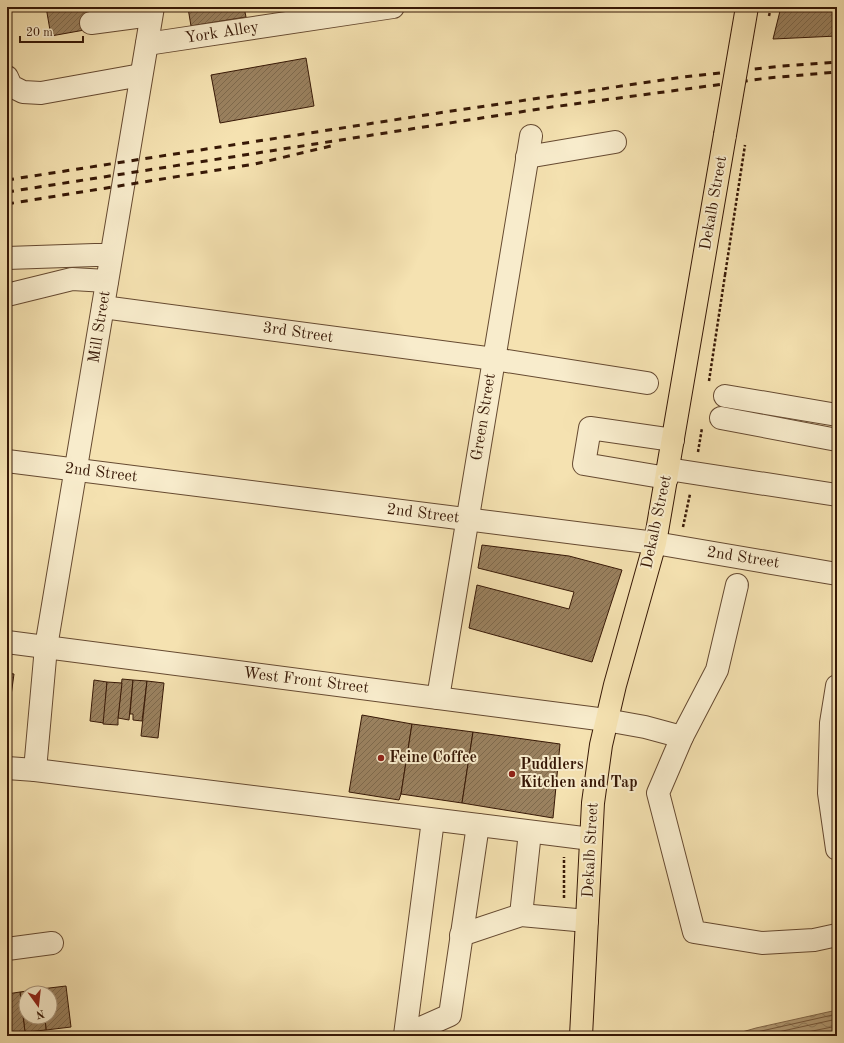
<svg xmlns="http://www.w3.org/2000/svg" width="844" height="1043" font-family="'Old Standard TT',serif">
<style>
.water{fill:url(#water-waves);stroke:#82684a}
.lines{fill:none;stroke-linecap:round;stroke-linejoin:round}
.shore{stroke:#765a3e;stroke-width:1}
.building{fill:url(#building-hatch);stroke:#371806}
.minor-casing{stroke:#664a31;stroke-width:24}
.highway-casing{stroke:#371806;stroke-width:24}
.path{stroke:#371806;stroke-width:2.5;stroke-dasharray:3 2;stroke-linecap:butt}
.minor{stroke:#f8eccc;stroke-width:22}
.highway{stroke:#f5e2b1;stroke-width:22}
.rail{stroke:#371806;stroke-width:3;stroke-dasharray:7 7;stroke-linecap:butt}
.highway-bridge-casing{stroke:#371806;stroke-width:24;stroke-linecap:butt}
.path-bridge{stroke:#371806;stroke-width:2.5;stroke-dasharray:3 2;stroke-linecap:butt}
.highway-bridge{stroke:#f5e2b1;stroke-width:22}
.poi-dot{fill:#8f2418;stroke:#f8eccc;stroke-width:1.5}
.labels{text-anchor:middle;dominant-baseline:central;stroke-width:4;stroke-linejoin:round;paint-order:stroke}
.street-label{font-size:16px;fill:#371806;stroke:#f8eccc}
.poi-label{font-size:16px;font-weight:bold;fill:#371806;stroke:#f8eccc;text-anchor:start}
</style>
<defs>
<pattern id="water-waves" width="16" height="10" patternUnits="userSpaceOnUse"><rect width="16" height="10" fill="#b49d77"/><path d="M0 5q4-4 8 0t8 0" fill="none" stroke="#937f60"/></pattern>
<pattern id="building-hatch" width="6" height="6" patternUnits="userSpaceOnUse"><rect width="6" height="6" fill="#9a815f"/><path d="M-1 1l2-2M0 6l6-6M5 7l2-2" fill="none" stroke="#7e694c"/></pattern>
</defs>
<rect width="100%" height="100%" fill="#f5e2b1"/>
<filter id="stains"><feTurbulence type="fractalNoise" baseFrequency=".005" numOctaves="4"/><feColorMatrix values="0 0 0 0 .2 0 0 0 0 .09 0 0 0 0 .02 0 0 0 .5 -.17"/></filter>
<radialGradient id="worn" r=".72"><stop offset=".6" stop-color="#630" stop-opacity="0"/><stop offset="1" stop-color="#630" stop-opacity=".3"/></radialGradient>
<polygon class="water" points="837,1010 837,1036 728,1036 756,1028"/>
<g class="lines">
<g class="shore">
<polyline points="742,1036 757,1032 837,1014"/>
<polyline points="760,1036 837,1019"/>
<polyline points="788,1036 837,1026"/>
</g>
</g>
<g class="building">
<polygon points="46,7 131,7 90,29 51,36"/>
<polygon points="194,7 244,7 246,17 191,26 188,8"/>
<polygon points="781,7 837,7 837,36 773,39"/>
<polygon points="306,58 314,106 220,123 211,75"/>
<polygon points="482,545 569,556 622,570 592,662 469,628 477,585 569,609 574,592 478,568"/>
<polygon points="7,673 14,674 7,725"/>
<polygon points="122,679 133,680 129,720 118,718"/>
<polygon points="94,680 107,682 104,723 90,721"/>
<polygon points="133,680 147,681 142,721 133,720 133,714 130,714"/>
<polygon points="147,681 164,683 158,738 141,736"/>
<polygon points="107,682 122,683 118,718 118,725 103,724"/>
<polygon points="362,715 412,724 401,794 399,800 349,792"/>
<polygon points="412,724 473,732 462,803 401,794"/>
<polygon points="473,732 560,744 553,818 462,803"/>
<polygon points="66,986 71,1027 46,1030 45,1017 50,1017 50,993 42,993 41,989"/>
<polygon points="41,989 42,993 26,993 26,1017 45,1017 46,1030 25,1032 20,992"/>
<polygon points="20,992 25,1032 7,1035 7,994"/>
</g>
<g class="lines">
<defs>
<g id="minor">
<polyline points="91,23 151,15"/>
<polyline points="147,44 393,7"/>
<polyline points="7,77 11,86 23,92 41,93 141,75"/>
<polyline points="527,157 615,142"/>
<polyline points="7,258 95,255 111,255"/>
<polyline points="7,295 72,279 107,281"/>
<polyline points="103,307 494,359 647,383"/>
<polyline points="725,396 837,415"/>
<polyline points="721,418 837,440"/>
<polyline points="7,461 655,543 837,574"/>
<polyline points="668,469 837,495"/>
<polyline points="667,478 584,464 590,428 673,440"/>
<polyline points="7,642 606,720 645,727 682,737 658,793 694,932 762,943 814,940 837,935"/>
<polyline points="837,686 831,723 829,793 837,849"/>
<polyline points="438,698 531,136"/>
<polyline points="682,737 717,670 737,585"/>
<polyline points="7,768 35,770 591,839"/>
<polyline points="35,770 46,647 153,7"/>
<polyline points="433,820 405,1035 450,1015 478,825"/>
<polyline points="521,915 530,832"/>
<polyline points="461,935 521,915 587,921"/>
<polyline points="7,949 52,943"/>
</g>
<polyline id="highway" points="581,1036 593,803 601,745 615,685 655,543 725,135"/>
</defs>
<use href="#minor" class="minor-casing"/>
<use href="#highway" class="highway-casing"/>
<g class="path">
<polyline points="709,381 725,275"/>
<polyline points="698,452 702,428"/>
<polyline points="683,527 690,494"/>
<polyline points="564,898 564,857"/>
</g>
<use href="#minor" class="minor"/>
<use href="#highway" class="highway"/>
<g class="rail">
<polyline points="7,180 445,112 683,77 782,66 837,62"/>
<polyline points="7,192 552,107 768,78 837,72"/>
<polyline points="7,204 255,164 331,146"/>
</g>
<defs>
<polyline id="highway-bridge" points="725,135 747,7"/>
</defs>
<use href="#highway-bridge" class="highway-bridge-casing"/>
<g class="path-bridge">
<polyline points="769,16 771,7"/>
<polyline points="725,275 745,145"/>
</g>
<use href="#highway-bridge" class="highway-bridge"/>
</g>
<g class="poi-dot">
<circle cx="381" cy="758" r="4"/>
<circle cx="512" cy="774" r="4"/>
</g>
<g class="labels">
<g class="street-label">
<text transform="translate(222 33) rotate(-9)">York Alley</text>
<text transform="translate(714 203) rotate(-80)">Dekalb Street</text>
<text transform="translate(100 327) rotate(-81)">Mill Street</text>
<text transform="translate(298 333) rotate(8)">3rd Street</text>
<text transform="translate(484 417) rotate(-81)">Green Street</text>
<text transform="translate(101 473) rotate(7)">2nd Street</text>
<text transform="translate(423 514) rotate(7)">2nd Street</text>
<text transform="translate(657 522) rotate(-78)">Dekalb Street</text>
<text transform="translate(743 558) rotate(9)">2nd Street</text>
<text transform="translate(306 681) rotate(7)">West Front Street</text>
<text transform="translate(591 850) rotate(-87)">Dekalb Street</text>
</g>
<g class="poi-label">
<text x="389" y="758">Feine Coffee</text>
<text x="520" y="765">Puddlers<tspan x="520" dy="18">Kitchen and Tap</tspan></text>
</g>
</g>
<rect width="844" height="1043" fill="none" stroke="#f5e2b1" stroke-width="24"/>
<rect x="8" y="8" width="828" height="1027" fill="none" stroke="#371806" stroke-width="2"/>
<rect x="12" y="12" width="820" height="1019" fill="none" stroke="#371806"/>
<g transform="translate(38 1005) rotate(165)"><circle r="19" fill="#f8eccc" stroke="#ab977d"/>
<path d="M0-3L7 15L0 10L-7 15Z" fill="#8f2418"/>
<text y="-6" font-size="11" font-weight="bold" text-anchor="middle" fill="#371806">N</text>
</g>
<path d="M20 36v6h63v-6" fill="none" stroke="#371806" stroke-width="2"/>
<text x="26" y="36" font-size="12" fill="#371806" stroke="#f8eccc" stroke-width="3" paint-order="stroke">20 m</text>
<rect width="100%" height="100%" filter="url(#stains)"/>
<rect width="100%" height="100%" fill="url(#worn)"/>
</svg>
